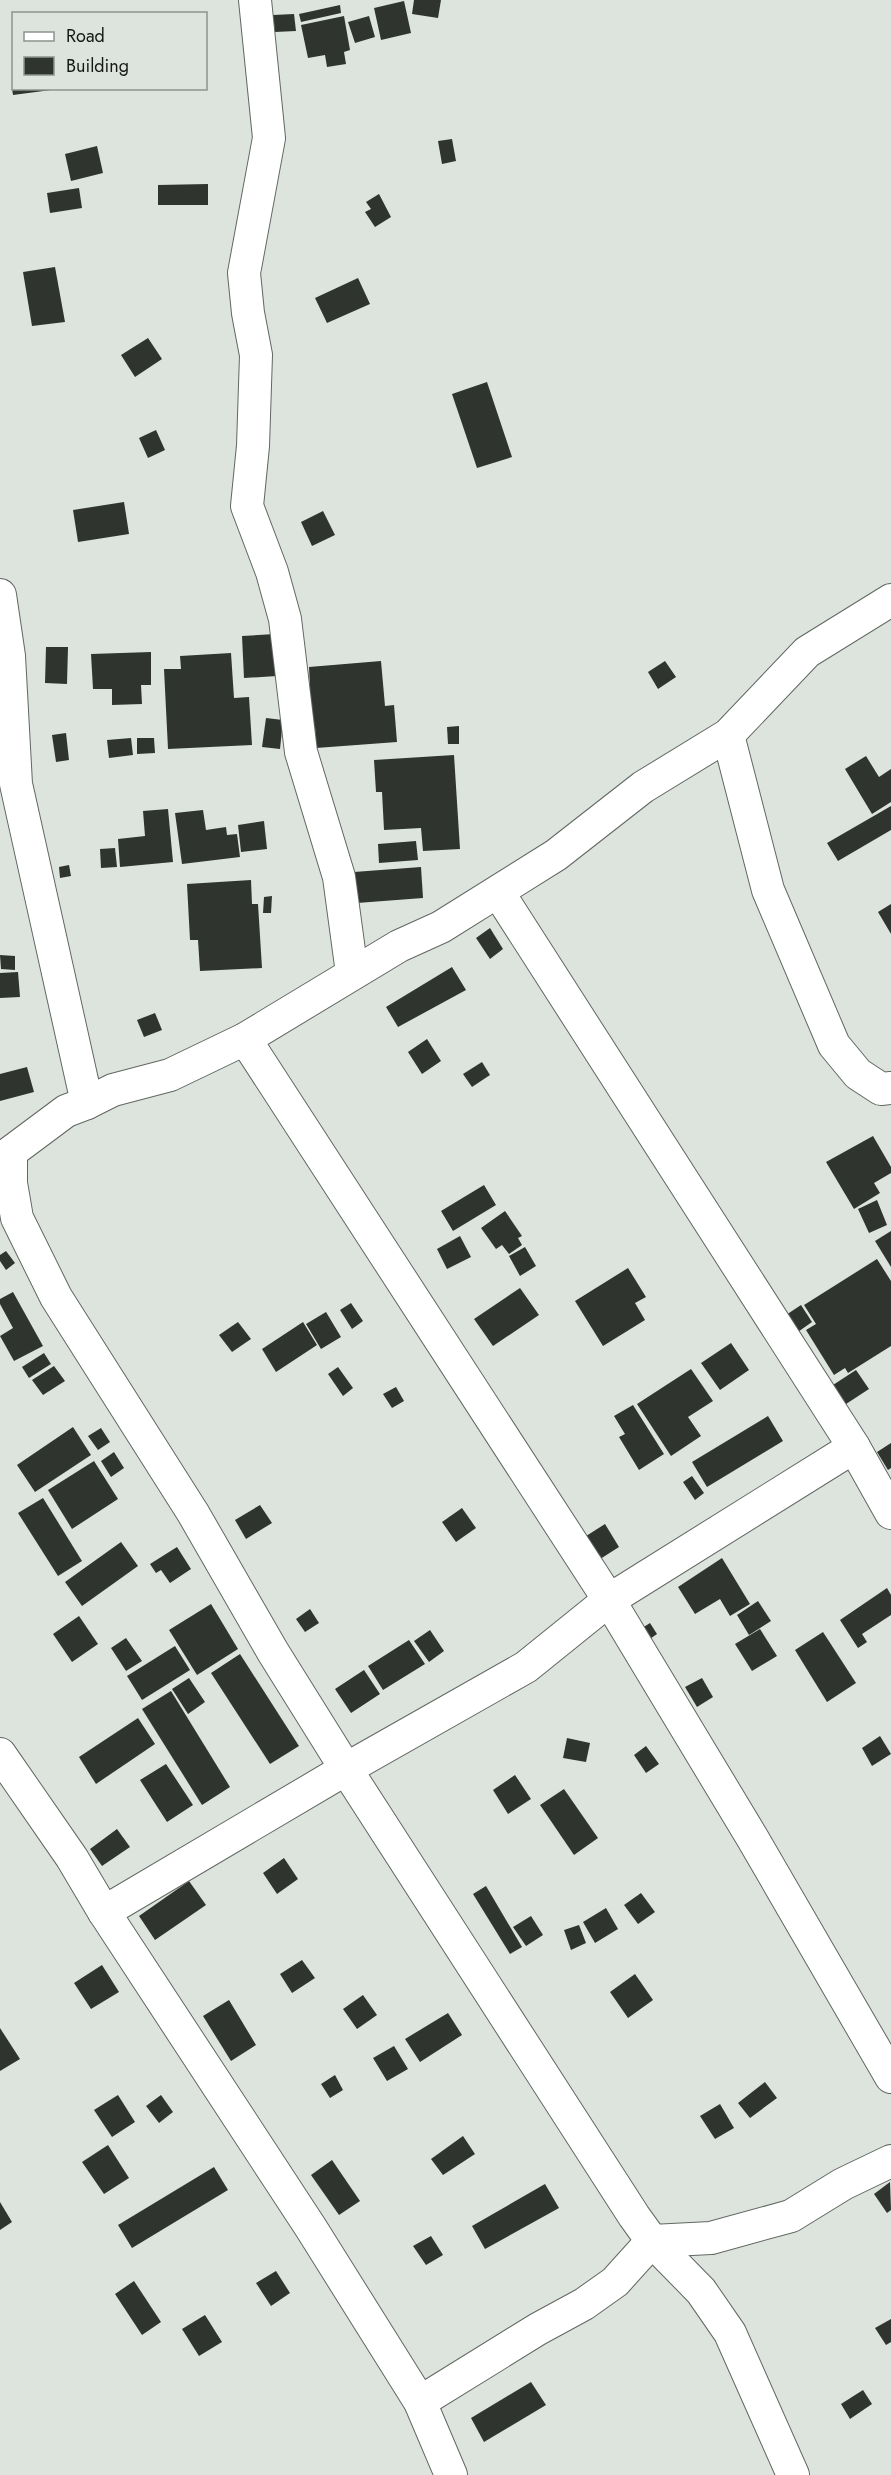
<svg xmlns="http://www.w3.org/2000/svg" width="891" height="2475" font-family="Jost,sans-serif">
<style>
.building{fill:#2f342f}
.lines{fill:none;stroke-linecap:round;stroke-linejoin:round}
.street-casing{stroke:#616762;stroke-width:34}
.street{stroke:#fff;stroke-width:32}
</style>
<rect width="100%" height="100%" fill="#dde4dd"/>
<g class="building">
<polygon points="414,0 441,0 438,18 412,14"/>
<polygon points="404,1 411,33 381,40 374,8"/>
<polygon points="340,5 341,13 301,22 299,14"/>
<polygon points="294,14 296,31 275,32 273,15"/>
<polygon points="344,16 350,50 344,52 346,64 327,67 325,55 308,58 301,25"/>
<polygon points="369,16 375,37 355,43 348,22"/>
<polygon points="12,88 51,88 51,90 13,95"/>
<polygon points="452,139 456,161 442,164 438,141"/>
<polygon points="97,146 103,173 71,181 65,154"/>
<polygon points="208,184 208,205 158,205 158,185"/>
<polygon points="79,188 82,208 50,213 47,193"/>
<polygon points="379,194 391,217 375,227 365,212 371,209 366,202"/>
<polygon points="55,267 65,322 32,326 23,272"/>
<polygon points="358,278 370,304 327,323 315,298"/>
<polygon points="148,338 162,359 135,377 121,355"/>
<polygon points="487,382 512,457 477,468 452,394"/>
<polygon points="156,430 165,450 148,458 139,438"/>
<polygon points="124,502 129,534 78,542 73,510"/>
<polygon points="323,511 335,535 312,546 301,522"/>
<polygon points="275,634 277,676 244,678 242,636"/>
<polygon points="46,647 68,647 67,684 45,683"/>
<polygon points="151,652 151,685 141,685 142,704 112,705 112,689 93,689 91,654"/>
<polygon points="231,653 234,698 249,697 252,745 168,749 164,669 181,669 180,656"/>
<polygon points="381,661 385,706 394,705 397,742 316,748 315,726 301,728 297,689 310,687 309,667"/>
<polygon points="665,661 676,677 658,689 648,672"/>
<polygon points="266,718 283,720 280,749 262,747"/>
<polygon points="459,726 459,744 448,744 447,727"/>
<polygon points="66,733 69,760 56,762 52,735"/>
<polygon points="131,738 133,755 109,758 107,740"/>
<polygon points="137,738 154,738 155,753 137,754"/>
<polygon points="454,755 460,849 423,851 421,828 384,830 382,792 376,792 374,760"/>
<polygon points="866,756 879,777 891,769 891,802 872,814 845,769"/>
<polygon points="891,806 891,830 838,861 827,843"/>
<polygon points="168,809 173,862 120,867 118,839 145,836 143,811"/>
<polygon points="203,810 206,830 226,827 227,835 237,834 240,857 182,864 175,813"/>
<polygon points="264,821 267,849 241,852 238,825"/>
<polygon points="416,841 418,860 379,863 378,844"/>
<polygon points="115,848 117,867 101,868 100,849"/>
<polygon points="69,865 71,876 60,878 59,867"/>
<polygon points="421,867 423,898 357,903 354,872"/>
<polygon points="251,880 252,904 258,904 262,968 200,971 198,940 190,940 187,884"/>
<polygon points="272,896 271,913 263,913 264,897"/>
<polygon points="891,904 891,934 878,912"/>
<polygon points="490,928 503,949 490,959 476,938"/>
<polygon points="0,955 15,956 15,970 1,969"/>
<polygon points="452,967 466,990 398,1027 386,1007"/>
<polygon points="18,972 20,997 0,998 0,973"/>
<polygon points="155,1013 162,1030 144,1037 137,1020"/>
<polygon points="427,1039 441,1061 422,1074 408,1052"/>
<polygon points="482,1062 490,1075 472,1087 463,1074"/>
<polygon points="27,1067 34,1092 0,1101 0,1074"/>
<polygon points="873,1136 891,1167 891,1173 874,1183 880,1193 854,1209 826,1162"/>
<polygon points="484,1185 496,1205 453,1231 441,1211"/>
<polygon points="877,1200 887,1225 869,1233 858,1209"/>
<polygon points="505,1211 522,1236 518,1238 522,1245 509,1254 502,1245 496,1249 481,1228"/>
<polygon points="891,1231 891,1267 875,1241"/>
<polygon points="460,1236 471,1257 447,1269 437,1249"/>
<polygon points="525,1247 536,1266 520,1276 509,1256"/>
<polygon points="6,1251 15,1263 6,1270 0,1261 0,1255"/>
<polygon points="877,1259 891,1281 891,1346 848,1373 845,1368 834,1375 806,1330 816,1324 804,1305"/>
<polygon points="628,1268 646,1297 635,1303 645,1320 603,1346 575,1301"/>
<polygon points="520,1288 539,1315 493,1346 474,1319"/>
<polygon points="13,1292 43,1346 14,1361 0,1336 13,1328 0,1304 0,1299"/>
<polygon points="351,1303 363,1321 352,1329 340,1310"/>
<polygon points="801,1305 812,1322 795,1334 783,1317"/>
<polygon points="326,1312 341,1337 321,1349 306,1324"/>
<polygon points="238,1322 251,1339 232,1352 219,1335"/>
<polygon points="303,1322 317,1345 276,1372 262,1349"/>
<polygon points="731,1343 749,1370 720,1390 701,1363"/>
<polygon points="44,1353 51,1364 29,1378 22,1367"/>
<polygon points="54,1366 65,1381 43,1395 32,1380"/>
<polygon points="338,1367 353,1388 343,1396 328,1374"/>
<polygon points="691,1369 713,1401 688,1417 701,1436 671,1456 637,1404"/>
<polygon points="856,1370 869,1389 846,1404 833,1385"/>
<polygon points="396,1387 404,1401 392,1408 383,1394"/>
<polygon points="633,1405 664,1454 639,1470 619,1437 625,1434 614,1416"/>
<polygon points="768,1416 783,1441 707,1487 692,1462"/>
<polygon points="73,1427 91,1455 35,1492 17,1465"/>
<polygon points="101,1428 110,1442 98,1450 88,1436"/>
<polygon points="891,1443 891,1468 888,1470 877,1452"/>
<polygon points="114,1452 124,1468 111,1477 101,1461"/>
<polygon points="94,1461 118,1499 72,1529 48,1490"/>
<polygon points="692,1476 704,1493 695,1500 683,1482"/>
<polygon points="43,1498 82,1561 58,1576 18,1513"/>
<polygon points="260,1505 272,1523 246,1539 235,1520"/>
<polygon points="462,1508 476,1528 456,1542 442,1522"/>
<polygon points="605,1524 619,1547 597,1561 583,1538"/>
<polygon points="121,1542 138,1566 82,1606 65,1582"/>
<polygon points="177,1547 191,1569 170,1583 161,1570 156,1573 150,1564"/>
<polygon points="722,1558 750,1604 730,1616 720,1599 695,1614 678,1587"/>
<polygon points="887,1588 891,1595 891,1615 862,1634 867,1642 858,1648 840,1620"/>
<polygon points="758,1601 771,1621 749,1635 737,1615"/>
<polygon points="211,1604 238,1649 197,1675 169,1630"/>
<polygon points="310,1609 319,1623 305,1632 296,1619"/>
<polygon points="79,1616 98,1644 72,1662 53,1634"/>
<polygon points="650,1623 657,1634 647,1641 639,1630"/>
<polygon points="760,1629 777,1656 752,1671 735,1644"/>
<polygon points="430,1630 444,1651 429,1662 414,1641"/>
<polygon points="823,1632 856,1683 827,1702 795,1650"/>
<polygon points="126,1638 142,1661 126,1671 111,1648"/>
<polygon points="409,1640 425,1664 383,1690 368,1666"/>
<polygon points="175,1646 190,1670 142,1700 127,1676"/>
<polygon points="240,1654 299,1746 270,1764 211,1673"/>
<polygon points="364,1670 380,1694 351,1713 335,1689"/>
<polygon points="189,1678 205,1702 188,1714 172,1689"/>
<polygon points="702,1678 713,1697 697,1707 685,1687"/>
<polygon points="171,1691 230,1787 202,1805 142,1709"/>
<polygon points="138,1718 155,1744 96,1784 79,1757"/>
<polygon points="880,1736 891,1754 872,1766 862,1748"/>
<polygon points="567,1738 590,1743 586,1762 563,1758"/>
<polygon points="646,1746 659,1764 646,1773 634,1755"/>
<polygon points="166,1764 193,1805 167,1822 140,1780"/>
<polygon points="515,1775 531,1799 508,1814 493,1790"/>
<polygon points="564,1789 598,1838 574,1855 540,1805"/>
<polygon points="117,1829 130,1847 102,1866 90,1849"/>
<polygon points="284,1858 298,1879 277,1894 263,1873"/>
<polygon points="189,1881 206,1905 155,1940 139,1916"/>
<polygon points="486,1886 522,1947 510,1954 473,1894"/>
<polygon points="641,1893 655,1912 638,1924 624,1905"/>
<polygon points="606,1908 618,1929 595,1943 583,1922"/>
<polygon points="531,1916 543,1935 526,1946 513,1927"/>
<polygon points="579,1925 586,1943 571,1950 564,1930"/>
<polygon points="302,1960 315,1978 292,1993 280,1974"/>
<polygon points="102,1965 119,1992 91,2009 74,1983"/>
<polygon points="635,1974 653,2000 628,2018 610,1992"/>
<polygon points="363,1995 377,2015 357,2029 343,2009"/>
<polygon points="229,2000 256,2045 231,2061 203,2016"/>
<polygon points="448,2013 462,2035 420,2062 405,2039"/>
<polygon points="0,2028 20,2059 0,2071"/>
<polygon points="394,2046 408,2069 387,2081 373,2058"/>
<polygon points="335,2075 343,2090 330,2098 321,2084"/>
<polygon points="765,2082 777,2098 750,2118 738,2103"/>
<polygon points="118,2095 135,2122 112,2137 94,2110"/>
<polygon points="161,2095 173,2112 159,2123 146,2106"/>
<polygon points="720,2104 734,2128 715,2139 700,2116"/>
<polygon points="463,2136 475,2154 443,2175 431,2159"/>
<polygon points="108,2145 129,2178 104,2194 82,2162"/>
<polygon points="332,2160 360,2201 339,2215 311,2175"/>
<polygon points="214,2167 228,2190 132,2248 118,2225"/>
<polygon points="890,2182 891,2210 887,2213 874,2194"/>
<polygon points="545,2184 559,2208 485,2249 472,2226"/>
<polygon points="0,2202 12,2222 0,2230"/>
<polygon points="431,2236 443,2255 426,2265 413,2246"/>
<polygon points="276,2271 290,2293 271,2306 256,2283"/>
<polygon points="134,2281 161,2322 142,2335 115,2294"/>
<polygon points="205,2315 222,2342 199,2356 182,2329"/>
<polygon points="891,2319 891,2342 886,2345 875,2328"/>
<polygon points="531,2382 546,2405 484,2442 471,2418"/>
<polygon points="863,2390 872,2404 850,2419 841,2404"/>
</g>
<g class="lines">
<defs>
<g id="street">
<polyline points="255,0 269,138 244,273 248,313 256,355 253,446 247,506 272,572 285,619 301,752 339,877 352,973"/>
<polyline points="0,595 9,656 16,784 87,1103 66,1111 11,1152 11,1183 17,1218 56,1297 193,1513 273,1652 346,1769 634,2216 652,2241 701,2291 730,2333 793,2475"/>
<polyline points="728,735 768,890 834,1045 858,1074 881,1089 891,1088"/>
<polyline points="498,892 854,1447 891,1513"/>
<polyline points="245,1039 609,1600 753,1839 891,2077"/>
<polyline points="87,1103 113,1090 170,1075 245,1039 399,946 441,927 556,855 643,787 728,735 807,652 891,600"/>
<polyline points="0,1754 72,1858 104,1912 311,2228 420,2402 451,2475"/>
<polyline points="104,1912 346,1769 526,1667 609,1600 854,1447"/>
<polyline points="420,2402 538,2329 584,2304 615,2282 652,2241 711,2238 791,2216 843,2184 891,2161"/>
</g>
</defs>
<use href="#street" class="street-casing"/>
<use href="#street" class="street"/>
</g>
<rect x="12" y="12" width="195" height="78" fill="#dde4dd" stroke="#8d928d" stroke-width="1.5"/>
<rect x="24" y="32" width="30" height="9" fill="#ffffff" stroke="#8d928d" stroke-width="1.5"/>
<text x="66" y="42" font-size="18" fill="#161816">Road</text>
<rect x="24" y="57" width="30" height="18" fill="#2f342f" stroke="#8d928d" stroke-width="1.5"/>
<text x="66" y="72" font-size="18" fill="#161816">Building</text>
</svg>
